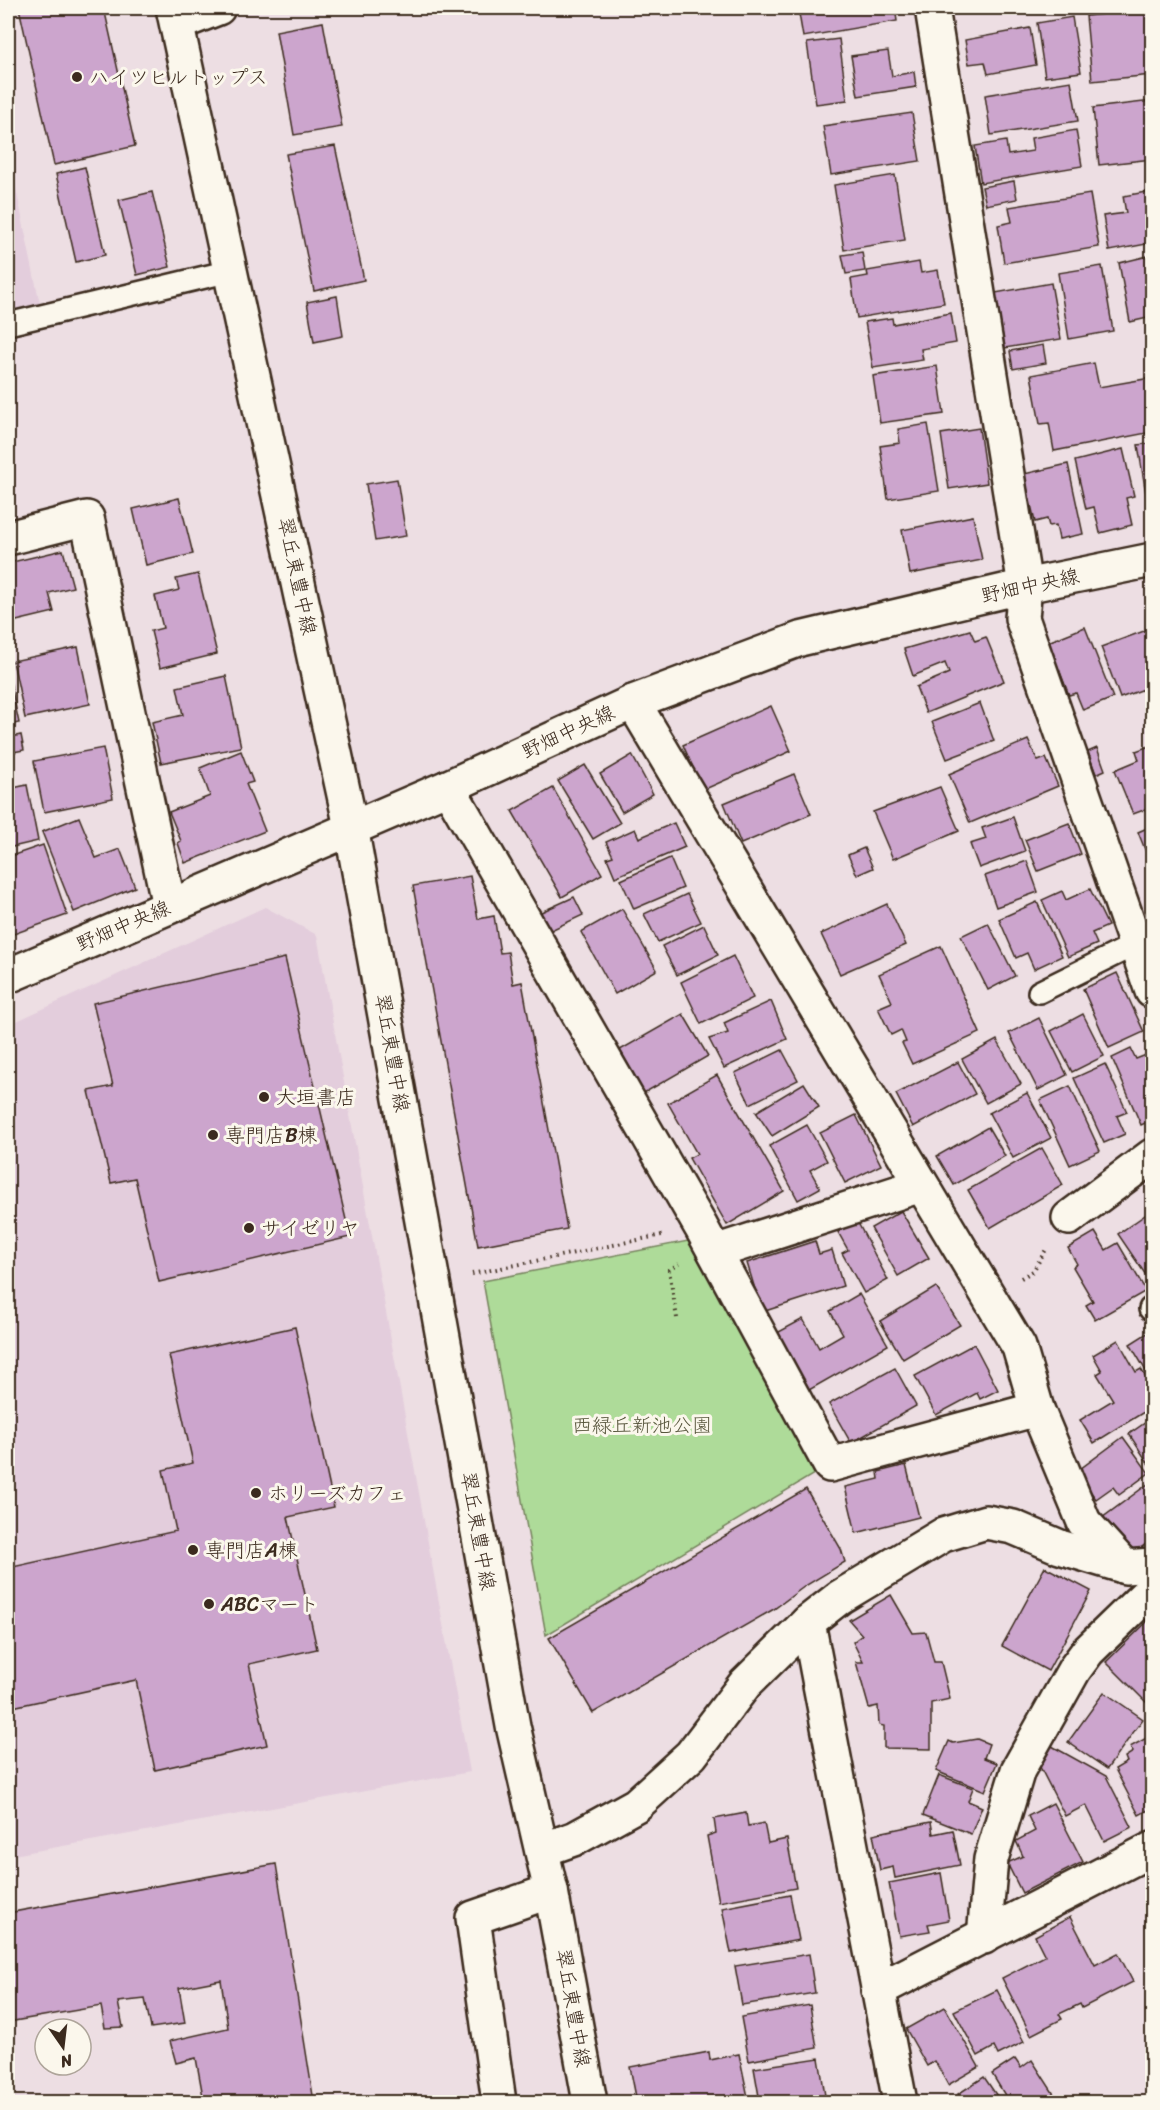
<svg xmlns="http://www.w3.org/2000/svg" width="1160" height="2110" font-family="Sriracha,'Klee One',sans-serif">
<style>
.built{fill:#e3cddc}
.green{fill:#aedb99;stroke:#74825c;stroke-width:1.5}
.building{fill:#cca5cd;stroke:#3b2a1e;stroke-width:1.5}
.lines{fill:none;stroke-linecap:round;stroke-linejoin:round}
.service-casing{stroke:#3b2a1e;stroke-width:26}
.minor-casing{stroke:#3b2a1e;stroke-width:38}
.tertiary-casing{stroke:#3b2a1e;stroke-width:38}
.path{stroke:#3b2a1e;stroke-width:4;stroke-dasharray:1.5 4.5;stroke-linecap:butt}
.service{stroke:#fbf7ec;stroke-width:21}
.minor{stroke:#fbf7ec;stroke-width:33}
.tertiary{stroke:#fbf7ec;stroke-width:33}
.poi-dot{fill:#3b2a1e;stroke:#fbf7ec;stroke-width:2}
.labels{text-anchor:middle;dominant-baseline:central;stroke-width:6;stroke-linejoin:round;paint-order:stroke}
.poi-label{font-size:20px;fill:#3b2a1e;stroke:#fbf7ec;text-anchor:start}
.street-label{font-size:20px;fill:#3b2a1e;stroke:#fbf7ec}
.park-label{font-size:20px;fill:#58563d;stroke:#fbf7ec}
</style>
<rect width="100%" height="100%" fill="#eddee3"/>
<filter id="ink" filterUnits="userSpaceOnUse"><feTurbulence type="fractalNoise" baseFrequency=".0167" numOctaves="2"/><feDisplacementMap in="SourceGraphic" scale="12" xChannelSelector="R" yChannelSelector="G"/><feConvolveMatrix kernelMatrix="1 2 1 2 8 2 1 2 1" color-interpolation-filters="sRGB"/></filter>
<g filter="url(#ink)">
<g class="built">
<polygon points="8,150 40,304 8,312"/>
<polygon points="265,907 317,935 470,1772 8,1856 8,1025"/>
</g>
<polygon class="green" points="688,1241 819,1471 546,1635 483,1281"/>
<g class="building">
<polygon points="19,8 104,8 135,146 54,165"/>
<polygon points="798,8 895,8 897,21 803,37"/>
<polygon points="1152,9 1152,75 1092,81 1086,16"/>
<polygon points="1072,17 1081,72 1045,77 1037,23"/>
<polygon points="323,22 342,127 294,135 276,31"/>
<polygon points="1030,28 1036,65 988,74 985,62 969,64 965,40"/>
<polygon points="839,39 847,100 816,104 807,43"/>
<polygon points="888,51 892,76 914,72 916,87 858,96 851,56"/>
<polygon points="1071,81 1078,121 991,135 985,95"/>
<polygon points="1152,101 1152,159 1099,165 1093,108"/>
<polygon points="912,113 920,161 831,175 823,126"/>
<polygon points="1076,130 1082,166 981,183 975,146 1006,141 1008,155 1033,151 1031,138"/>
<polygon points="335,146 364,280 314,291 286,154"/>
<polygon points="85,167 105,255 76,262 56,174"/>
<polygon points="895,175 905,240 844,250 834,185"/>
<polygon points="1014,181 1017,199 986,205 982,187"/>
<polygon points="1152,191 1152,243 1109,251 1103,216 1126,213 1123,196"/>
<polygon points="152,192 170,267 137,275 119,200"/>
<polygon points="1090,194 1099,247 1004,263 998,225 1012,222 1009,207"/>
<polygon points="862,252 865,271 846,274 842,255"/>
<polygon points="1148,256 1152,273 1152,317 1130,322 1119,263"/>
<polygon points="919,262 921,273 938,270 944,303 857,318 851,279 868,276 867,271"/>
<polygon points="1102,266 1113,331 1069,339 1058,273"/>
<polygon points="1051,283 1061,339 1005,348 995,293"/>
<polygon points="337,296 343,336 314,342 307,302"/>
<polygon points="951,313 956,343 921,349 923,360 873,368 865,322 892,318 893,324"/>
<polygon points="1043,345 1046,363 1013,369 1010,351"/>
<polygon points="1094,363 1099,387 1151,378 1152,432 1054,451 1049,423 1040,424 1031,375"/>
<polygon points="937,366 944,414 880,423 873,376"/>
<polygon points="928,424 939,491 888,499 880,446 900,443 898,429"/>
<polygon points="979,428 987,483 949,489 941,434"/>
<polygon points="1152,443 1152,505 1148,506 1138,445"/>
<polygon points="1123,449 1134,496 1126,498 1132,525 1100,533 1094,507 1086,509 1075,461"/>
<polygon points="1068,464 1083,534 1059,539 1056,525 1049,526 1047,519 1035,522 1024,474"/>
<polygon points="397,479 406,536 375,541 366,484"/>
<polygon points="179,498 193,554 146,565 133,509"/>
<polygon points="973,516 982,560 910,574 902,530"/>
<polygon points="63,550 73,587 49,593 54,612 8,623 8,563"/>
<polygon points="198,574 217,654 160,668 151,631 163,628 155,596 179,590 176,579"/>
<polygon points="1085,627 1113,698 1083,710 1076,693 1069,695 1048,642"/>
<polygon points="1152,628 1152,686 1120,698 1101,647"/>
<polygon points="970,630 975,641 986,637 1004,681 926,713 916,687 949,673 945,663 913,676 904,649"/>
<polygon points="78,647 90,704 25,718 13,661"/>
<polygon points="8,672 19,723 8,725"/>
<polygon points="226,676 241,747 161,763 152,722 183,715 177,687"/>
<polygon points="980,703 994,741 947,759 932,722"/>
<polygon points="771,706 791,751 703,790 683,745"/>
<polygon points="21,735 24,750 13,752 11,737"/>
<polygon points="1028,740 1038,761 1046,758 1058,786 970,823 949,774"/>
<polygon points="1152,745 1152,807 1133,814 1115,770 1139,760 1136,751"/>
<polygon points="103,748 113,798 44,812 34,761"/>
<polygon points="1097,748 1105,770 1096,774 1088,752"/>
<polygon points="241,751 253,782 246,784 265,831 185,863 178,843 181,841 169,812 210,796 200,768"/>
<polygon points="632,755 653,794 622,812 600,774"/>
<polygon points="585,765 620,823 593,839 558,781"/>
<polygon points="794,774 811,814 741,844 724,803"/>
<polygon points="27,785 38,841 8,848 8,789"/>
<polygon points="940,787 959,831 893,859 873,812"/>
<polygon points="553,788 602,874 562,897 512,811"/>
<polygon points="79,817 96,858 120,849 135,887 74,912 42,832"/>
<polygon points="1013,817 1025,851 979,868 970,844 986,839 982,828"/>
<polygon points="674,823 685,847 615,877 607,858 613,856 606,842 635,829 639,838"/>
<polygon points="1069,823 1081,854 1038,871 1025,840"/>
<polygon points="1152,826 1152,861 1150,862 1138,832"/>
<polygon points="43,845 67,915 8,936 8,857"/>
<polygon points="864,848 873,868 857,875 848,855"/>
<polygon points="670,858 683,888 634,909 621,880"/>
<polygon points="1027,861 1038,892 996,907 985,876"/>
<polygon points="470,876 478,919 494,916 500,953 508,952 513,984 522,982 567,1229 478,1246 413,886"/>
<polygon points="1090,889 1108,926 1092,933 1097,944 1068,957 1042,900 1062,891 1066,900"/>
<polygon points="687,894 701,922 658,942 644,914"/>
<polygon points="574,897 583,915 547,932 539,913"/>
<polygon points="1037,902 1062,956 1034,969 1027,953 1016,958 999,919"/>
<polygon points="887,904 906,945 840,974 821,934"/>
<polygon points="622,909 657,970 615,994 581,932"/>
<polygon points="988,923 1015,976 988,990 961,936"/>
<polygon points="704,925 718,955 677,975 662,946"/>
<polygon points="941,946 980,1033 912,1064 902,1043 906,1042 901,1030 891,1035 878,1008 892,1002 879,974"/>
<polygon points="733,956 753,998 701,1024 681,982"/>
<polygon points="285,958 350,1237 159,1282 135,1178 111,1183 89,1091 113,1086 93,1003"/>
<polygon points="1117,973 1144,1032 1109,1048 1083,989"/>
<polygon points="771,1001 787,1039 724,1068 709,1039 728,1033 724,1023"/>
<polygon points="683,1014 708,1056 644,1093 620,1050"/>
<polygon points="1083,1014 1104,1056 1072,1072 1051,1031"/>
<polygon points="1039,1018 1067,1075 1038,1090 1009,1033"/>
<polygon points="997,1040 1021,1084 986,1103 962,1059"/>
<polygon points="1131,1049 1136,1059 1151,1053 1152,1057 1152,1120 1141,1125 1112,1058"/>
<polygon points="782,1050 798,1080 750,1104 735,1073"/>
<polygon points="958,1062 975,1094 913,1127 896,1094"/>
<polygon points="1105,1064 1127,1112 1117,1116 1125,1134 1104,1143 1074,1078"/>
<polygon points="717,1075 784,1191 727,1225 689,1158 697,1154 668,1103"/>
<polygon points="804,1083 819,1107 772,1136 756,1112"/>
<polygon points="1070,1086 1100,1151 1070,1165 1040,1100"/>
<polygon points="1027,1093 1051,1138 1013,1158 989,1113"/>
<polygon points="856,1115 881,1165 845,1183 820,1133"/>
<polygon points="807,1125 827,1161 810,1170 820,1188 798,1200 769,1146"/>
<polygon points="988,1127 1005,1156 954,1185 937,1156"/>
<polygon points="1042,1148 1063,1185 990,1228 968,1190"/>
<polygon points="901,1211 929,1258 898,1276 871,1228"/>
<polygon points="1148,1213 1152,1219 1152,1284 1118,1234"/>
<polygon points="857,1221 888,1280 864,1293 842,1253 848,1250 838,1232"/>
<polygon points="1095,1232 1106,1250 1118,1243 1146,1291 1095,1320 1086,1305 1093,1301 1073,1267 1077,1264 1068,1248"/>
<polygon points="815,1241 819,1254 832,1250 843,1286 762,1312 747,1263"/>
<polygon points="936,1287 960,1325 903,1359 880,1321"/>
<polygon points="859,1294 888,1345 809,1390 777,1333 803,1319 819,1348 843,1334 830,1311"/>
<polygon points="295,1327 334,1507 288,1517 317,1649 249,1664 267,1745 155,1770 136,1680 8,1708 8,1568 176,1531 163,1470 193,1463 169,1355"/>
<polygon points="1152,1330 1152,1381 1130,1344"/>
<polygon points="1118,1340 1136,1372 1141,1369 1152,1388 1152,1407 1094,1443 1080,1420 1113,1400 1097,1374 1102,1371 1093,1355"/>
<polygon points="974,1344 998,1390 980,1399 977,1393 936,1415 915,1376"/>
<polygon points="895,1368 916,1406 851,1443 829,1404"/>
<polygon points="1152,1418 1152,1469 1129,1434"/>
<polygon points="1123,1437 1149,1473 1119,1495 1113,1487 1096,1499 1076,1472"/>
<polygon points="906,1465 919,1517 856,1533 845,1487 879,1479 878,1472"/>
<polygon points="1152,1481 1152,1539 1138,1550 1124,1548 1102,1518"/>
<polygon points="806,1489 841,1549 845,1562 805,1586 774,1609 593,1713 549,1638"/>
<polygon points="1045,1567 1091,1591 1048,1671 1002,1646"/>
<polygon points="891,1595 913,1633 926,1632 934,1662 941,1662 950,1699 931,1703 931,1749 884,1748 884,1726 879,1725 878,1706 869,1708 856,1662 863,1662 853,1642 862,1635 849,1620"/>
<polygon points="1152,1617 1152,1704 1150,1706 1106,1662"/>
<polygon points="1104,1692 1143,1719 1107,1769 1068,1742"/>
<polygon points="1152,1735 1152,1808 1139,1815 1115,1769 1127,1762 1125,1757 1133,1752 1130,1747"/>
<polygon points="977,1739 989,1744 984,1758 997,1763 985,1791 936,1771 949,1741 953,1743"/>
<polygon points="1050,1745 1106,1776 1132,1827 1104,1841 1086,1805 1065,1816 1039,1765"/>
<polygon points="939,1775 973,1788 968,1801 982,1807 971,1834 923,1815"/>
<polygon points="1053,1803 1083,1862 1022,1893 1007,1863 1023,1856 1016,1841 1035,1831 1028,1816"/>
<polygon points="746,1813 748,1826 764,1823 768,1843 787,1839 796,1888 719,1902 707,1836 716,1833 714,1819"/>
<polygon points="931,1822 933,1834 953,1830 960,1865 895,1878 893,1867 880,1870 873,1834"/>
<polygon points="276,1864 314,2102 204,2102 196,2058 176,2063 170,2041 228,2028 221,1980 179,1988 185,2023 151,2028 145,1999 118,2002 123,2027 105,2028 101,2006 8,2022 8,1913"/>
<polygon points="941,1873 949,1920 928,1924 930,1931 899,1936 889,1883"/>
<polygon points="790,1895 799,1940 731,1953 722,1908"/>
<polygon points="1070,1917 1095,1965 1118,1953 1133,1982 1082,2008 1080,2004 1059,2014 1062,2019 1031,2035 1002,1978 1045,1956 1035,1936"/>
<polygon points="809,1954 815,1993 742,2005 735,1966"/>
<polygon points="997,1990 1024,2042 998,2055 994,2047 978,2056 954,2011"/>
<polygon points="810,2005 817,2048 749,2061 741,2017"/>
<polygon points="945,2007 979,2067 948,2085 935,2061 927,2066 906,2029"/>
<polygon points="709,2052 710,2060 739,2054 749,2102 637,2102 630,2067"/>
<polygon points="819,2058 826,2102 760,2102 754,2068"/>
<polygon points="1015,2059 1021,2068 1032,2060 1059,2102 1009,2102 992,2074"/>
<polygon points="984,2077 1001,2102 963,2102 958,2094"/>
</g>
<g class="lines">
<defs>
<g id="service">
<polyline points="8,324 230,271"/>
<polyline points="1039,992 1136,944"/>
<polyline points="1150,1309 1152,1308"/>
</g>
<g id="minor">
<polyline points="932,8 1025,586 1022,618 1152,991"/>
<polyline points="177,24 218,8"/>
<polyline points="8,538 87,518 169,906"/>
<polyline points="633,702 1019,1347 1037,1409 1084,1522 1125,1567 1152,1565"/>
<polyline points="448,787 701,1227 830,1465 1037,1409"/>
<polyline points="1069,1218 1152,1156"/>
<polyline points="715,1252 921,1185"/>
<polyline points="808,1622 900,2102"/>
<polyline points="542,1850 576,1838 636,1805 691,1755 745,1684 808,1622 840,1597 943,1535 986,1522 1013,1527 1060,1547 1123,1566"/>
<polyline points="984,1937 991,1859 1018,1770 1074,1670 1088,1651 1152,1589"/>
<polyline points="878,1990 1152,1849"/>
<polyline points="499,2102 473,1918 551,1891"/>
</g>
<g id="tertiary">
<polyline points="173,8 351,827 513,1726 551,1891 590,2102"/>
<polyline points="8,976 448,787 633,702 800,639 1025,586 1152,560"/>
</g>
</defs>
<use href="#service" class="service-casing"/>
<use href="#minor" class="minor-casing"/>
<use href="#tertiary" class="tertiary-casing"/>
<g class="path">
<polyline points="472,1274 662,1235"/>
<polyline points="1021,1278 1033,1271 1047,1248"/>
<polyline points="677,1318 669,1270 679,1264"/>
</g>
<use href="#service" class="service"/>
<use href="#minor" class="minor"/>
<use href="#tertiary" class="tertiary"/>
</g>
</g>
<g class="poi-dot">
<circle cx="77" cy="77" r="6"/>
<circle cx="264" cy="1097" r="6"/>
<circle cx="213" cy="1135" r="6"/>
<circle cx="249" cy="1228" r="6"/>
<circle cx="256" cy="1493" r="6"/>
<circle cx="193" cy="1550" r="6"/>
<circle cx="209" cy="1604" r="6"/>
</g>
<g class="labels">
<g class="poi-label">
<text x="89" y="77">ハイツヒルトップス</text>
<text x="276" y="1097">大垣書店</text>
<text x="225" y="1135">専門店B棟</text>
<text x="261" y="1228">サイゼリヤ</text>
<text x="268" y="1493">ホリーズカフェ</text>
<text x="205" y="1550">専門店A棟</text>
<text x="221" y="1604">ABCマート</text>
</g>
<g class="street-label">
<text transform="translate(297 576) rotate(78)">翠丘東豊中線</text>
<text transform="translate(1030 586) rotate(-12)">野畑中央線</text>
<text transform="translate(568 732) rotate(-25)">野畑中央線</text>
<text transform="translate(123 926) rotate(-23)">野畑中央線</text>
<text transform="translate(392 1053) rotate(80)">翠丘東豊中線</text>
<text transform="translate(478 1531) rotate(80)">翠丘東豊中線</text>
<text transform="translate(573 2008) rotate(80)">翠丘東豊中線</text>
</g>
<g class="park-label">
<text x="642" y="1425">西緑丘新池公園</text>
</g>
</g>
<rect width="1160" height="2110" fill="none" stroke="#fbf7ec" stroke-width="30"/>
<rect x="15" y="15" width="1130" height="2080" fill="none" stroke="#3b2a1e" stroke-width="2" filter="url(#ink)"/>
<g transform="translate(63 2047) rotate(166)"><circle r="28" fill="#fbf7ec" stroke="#aea59a" stroke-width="1.5"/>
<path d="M0-4.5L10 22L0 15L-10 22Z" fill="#3b2a1e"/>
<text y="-9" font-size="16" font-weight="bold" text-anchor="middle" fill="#3b2a1e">N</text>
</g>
</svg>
